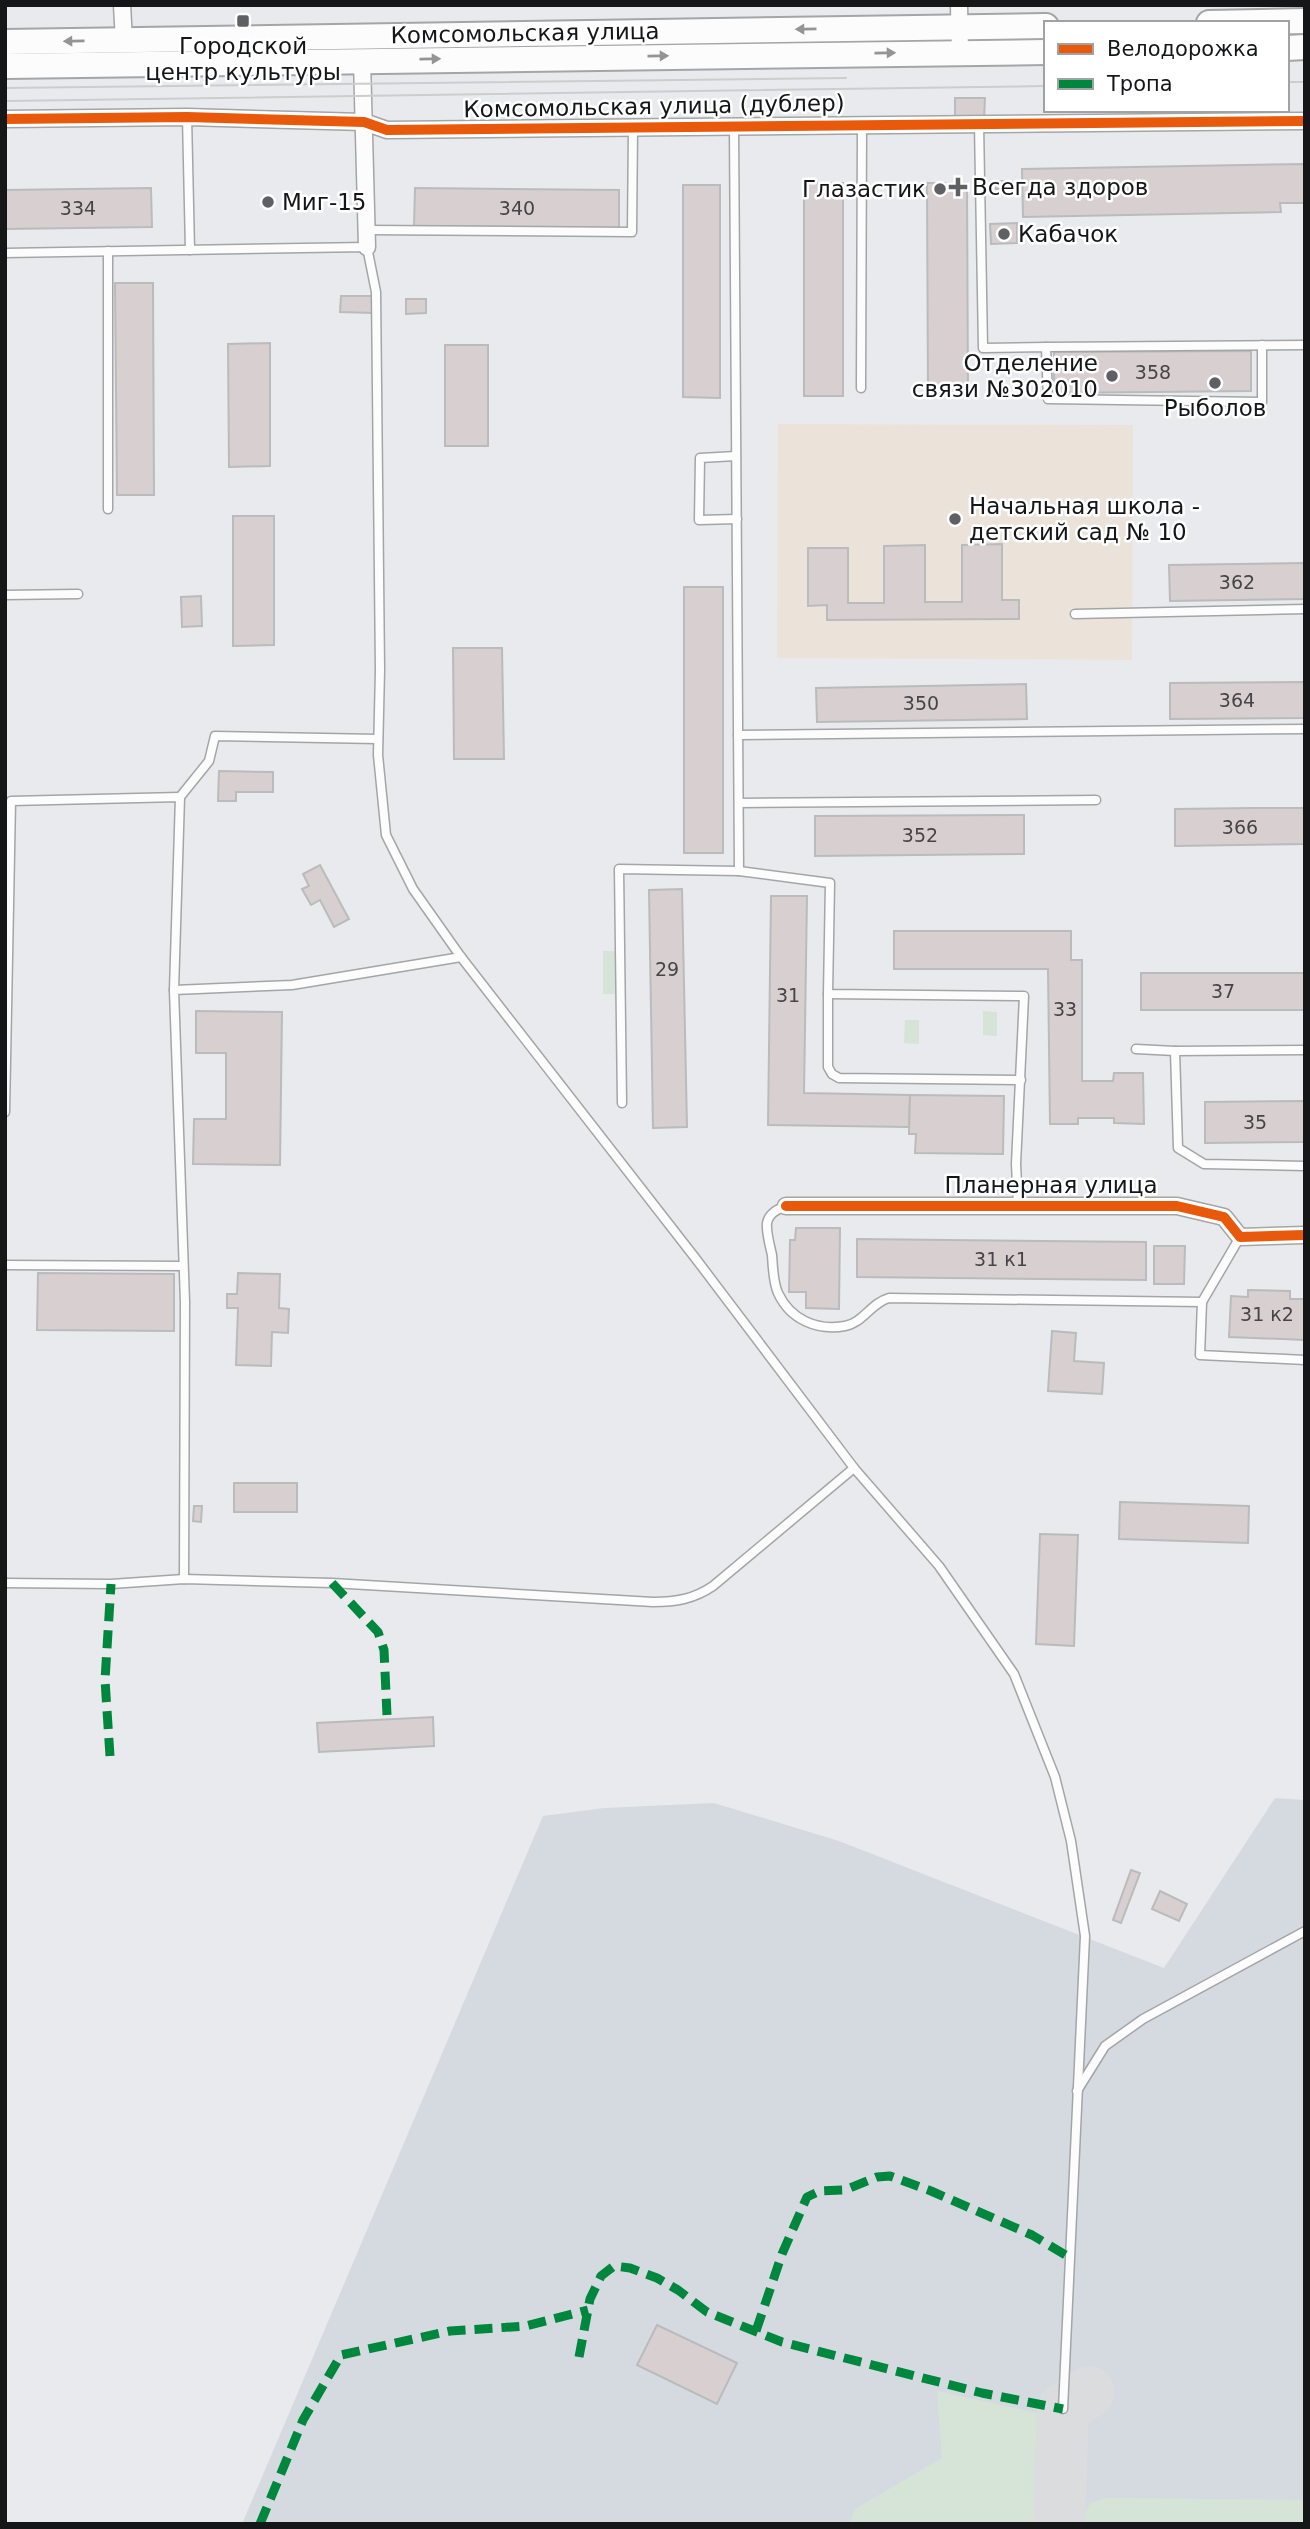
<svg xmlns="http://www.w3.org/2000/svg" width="1310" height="2529" font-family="'DejaVu Sans',sans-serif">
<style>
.built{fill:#d5dae1}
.education{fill:#ebe3da}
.green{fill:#d5e4d7}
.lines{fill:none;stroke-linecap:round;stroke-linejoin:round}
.taxiway{stroke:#dadcde;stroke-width:52}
.building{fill:#d8cfd0;stroke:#babbbc;stroke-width:2}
.lane-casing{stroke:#a3a5a7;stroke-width:11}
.street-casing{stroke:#a3a5a7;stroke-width:19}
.primary-casing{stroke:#a3a5a7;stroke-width:28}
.lane{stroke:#fcfcfc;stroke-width:8}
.street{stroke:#fcfcfc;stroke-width:16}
.primary{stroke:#fcfcfc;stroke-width:24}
.tram{stroke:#cdcdce;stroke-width:2}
.quiet{stroke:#00873e;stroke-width:9;stroke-dasharray:18 9;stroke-linecap:butt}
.cycleway-casing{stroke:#fff;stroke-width:15}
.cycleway{stroke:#e8590c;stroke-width:10}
.oneway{fill:#949495}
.poi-dot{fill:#5f6063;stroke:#fff;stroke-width:2.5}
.labels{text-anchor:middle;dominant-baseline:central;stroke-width:5;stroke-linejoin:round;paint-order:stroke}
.number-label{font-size:19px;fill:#464446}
.street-label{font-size:23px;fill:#151618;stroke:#fff}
.poi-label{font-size:23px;fill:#151618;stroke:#fff;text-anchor:start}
</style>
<rect width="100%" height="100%" fill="#e8eaed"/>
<polygon class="built" points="1275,1798 1305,1800 1305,2524 242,2524 543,1816 604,1808 714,1803 839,1841 1164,1968"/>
<polygon class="education" points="778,424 1133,425 1132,660 777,658"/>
<g class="green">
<rect x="603" y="951" width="12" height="43"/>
<polygon points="983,1011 997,1012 997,1036 983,1035"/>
<polygon points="905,1020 919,1020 919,1044 904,1043"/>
<polygon points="937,2391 1042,2414 1039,2524 850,2524 855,2509 942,2458"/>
<polygon points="1106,2498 1305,2500 1305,2524 1081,2522 1090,2503"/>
</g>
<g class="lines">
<polyline class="taxiway" points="1059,2524 1063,2409 1089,2392"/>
</g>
<g class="building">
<polygon points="955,98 985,98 984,120 955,120"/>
<polygon points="1305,164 1305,203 1280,203 1281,212 1023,217 1022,169"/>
<rect x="996" y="181" width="12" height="8"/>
<rect x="804" y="183" width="39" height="213"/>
<polygon points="927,183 967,183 968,395 928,395"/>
<polygon points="683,185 720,185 720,398 683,397"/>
<polygon points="151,188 152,227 5,229 5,190"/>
<polygon points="415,188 619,190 619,228 414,226"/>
<polygon points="1017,223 1017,243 991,244 990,224"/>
<polygon points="115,283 153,283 154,495 117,495"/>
<polygon points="341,296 373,296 373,313 340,312"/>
<polygon points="406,299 426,299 426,313 406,314"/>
<polygon points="270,343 270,466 229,467 228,344"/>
<rect x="445" y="345" width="43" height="101"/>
<polygon points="1251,351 1251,391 1054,393 1054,352"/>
<polygon points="233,516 274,516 274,645 233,646"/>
<polygon points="1002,544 1002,600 1019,600 1019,619 827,620 827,605 808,606 808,548 848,548 848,603 884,603 884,546 925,545 925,602 962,602 962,545"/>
<polygon points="1305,563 1305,599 1170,601 1169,565"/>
<rect x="684" y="587" width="39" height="266"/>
<polygon points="201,596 202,626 182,627 181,597"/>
<polygon points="453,648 502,648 504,759 454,759"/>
<polygon points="1305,682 1305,718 1170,719 1170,683"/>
<polygon points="1026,684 1027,719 817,722 816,688"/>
<polygon points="219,771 273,772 273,792 236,792 236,801 218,801"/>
<polygon points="1253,808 1305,808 1305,844 1175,846 1175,809"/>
<polygon points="1024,815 1024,854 815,856 815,816"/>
<polygon points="320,865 349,919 334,927 320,900 311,905 302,889 309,886 303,874"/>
<polygon points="682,889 687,1127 653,1128 649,890"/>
<polygon points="771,896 807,896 804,1093 910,1095 909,1127 768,1125"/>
<polygon points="894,931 1071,931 1071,960 1082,960 1082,1081 1113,1081 1114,1073 1143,1073 1144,1124 1114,1123 1114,1118 1078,1118 1078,1124 1050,1124 1048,969 894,969"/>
<rect x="1141" y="973" width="164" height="37"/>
<polygon points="196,1011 282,1012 280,1165 193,1164 194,1119 226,1119 226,1053 196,1053"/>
<polygon points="910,1095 1004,1096 1003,1154 915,1153 916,1134 909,1134"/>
<polygon points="1305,1101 1305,1142 1205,1143 1205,1102"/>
<polygon points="796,1228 840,1228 839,1309 806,1308 806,1292 789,1292 790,1240 795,1240"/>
<polygon points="857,1239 1146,1242 1146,1280 857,1277"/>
<polygon points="1154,1246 1185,1246 1184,1284 1154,1284"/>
<polygon points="38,1273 174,1274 174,1331 37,1330"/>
<polygon points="238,1273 280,1274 279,1308 289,1309 288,1333 272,1332 271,1366 236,1365 238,1308 227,1308 227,1294 237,1294"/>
<polygon points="1248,1290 1290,1291 1290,1299 1305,1299 1305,1340 1229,1337 1231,1296 1248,1297"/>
<polygon points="1052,1331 1076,1333 1074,1361 1104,1363 1102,1394 1048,1391"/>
<rect x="234" y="1483" width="63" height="29"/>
<polygon points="1120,1502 1249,1506 1248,1543 1119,1539"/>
<polygon points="194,1506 202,1506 201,1522 193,1521"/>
<polygon points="1040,1534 1078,1535 1074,1646 1036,1644"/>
<polygon points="433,1717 434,1746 319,1752 317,1723"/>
<polygon points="1131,1870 1140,1873 1121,1923 1113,1920"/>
<polygon points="1160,1891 1187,1904 1179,1921 1152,1909"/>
<polygon points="657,2325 737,2363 717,2404 637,2365"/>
</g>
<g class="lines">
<defs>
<g id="lane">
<polyline points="187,117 190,250"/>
<polyline points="979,124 983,348 1046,347 1048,399 1262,402 1262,345"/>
<polyline points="734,127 739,871"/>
<polyline points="367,230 632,232 633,128"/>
<polyline points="108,251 108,509"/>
<path d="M 5,253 L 367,247 L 376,292 L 380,670 L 378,755 L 386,835 L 413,889 L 461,957 L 696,1259 L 854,1468 L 713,1586 C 694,1599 676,1602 653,1602 L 332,1583 L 184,1579 L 111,1584 L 5,1583"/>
<polyline points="1046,347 1305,345"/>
<polyline points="861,388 862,125"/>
<polyline points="736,456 700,458 699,520 737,519"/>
<polyline points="5,595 78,594"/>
<polyline points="1075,614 1305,609"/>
<polyline points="738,735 1305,729"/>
<polyline points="180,797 209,761 215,736 378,739"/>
<polyline points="739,803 1096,800"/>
<polyline points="828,994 828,1067 832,1074 839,1078 1021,1080"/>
<polyline points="1136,1049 1175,1051 1305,1050"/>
<polyline points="1175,1051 1178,1148 1204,1164 1305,1166"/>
<polyline points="622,1103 619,869 739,871 830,883 828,994 1024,996 1016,1164 1018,1205"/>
<polyline points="5,1112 11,801 180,797 174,990"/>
<path d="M 786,1206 C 778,1209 769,1213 767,1223 C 766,1232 770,1246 772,1255 C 773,1267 773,1282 778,1293 C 790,1319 816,1331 845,1326 C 863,1323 871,1303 889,1298 L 1202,1302"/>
<polyline points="1240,1237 1202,1302 1200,1355 1305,1360"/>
<polyline points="5,1265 183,1266"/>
<polyline points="854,1468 939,1566 1014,1674 1055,1777 1071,1841 1085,1936 1063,2409"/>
<polyline points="184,1579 185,1302 174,990 292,985 461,957"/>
<polyline points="1077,2091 1105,2046 1143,2019 1305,1931"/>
</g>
<g id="street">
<polyline points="122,5 124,41"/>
<polyline points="959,5 960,52"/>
<polyline points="362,60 367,247"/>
<polyline points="5,119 187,117 364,122 387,130 1305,121"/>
<polyline points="786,1206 1177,1206 1224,1217 1240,1237 1305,1235"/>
</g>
<g id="primary">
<polyline points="1209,23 1305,21"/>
<polyline points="5,42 1046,26"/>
<polyline points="1287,48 1305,47"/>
<polyline points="5,66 1046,52"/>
</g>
</defs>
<use href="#lane" class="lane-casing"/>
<use href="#street" class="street-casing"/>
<use href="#primary" class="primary-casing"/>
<use href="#lane" class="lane"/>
<use href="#street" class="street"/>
<use href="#primary" class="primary"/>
<g class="tram">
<polyline points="1287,82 1305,82"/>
<polyline points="5,88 846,78"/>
<polyline points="5,101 1046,86"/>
</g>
<g class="quiet">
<polyline points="332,1583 378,1632 384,1650 387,1715"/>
<polyline points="110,1756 105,1680 111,1584"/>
<polyline points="756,2331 782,2254 807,2197 820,2191 845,2190 877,2177 890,2176 931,2191 1032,2235 1069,2257"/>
<polyline points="579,2357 590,2299 601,2276 614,2266 630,2268 657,2278 678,2290 707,2312 782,2342 982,2393 1063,2409"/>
<polyline points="260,2524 303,2420 341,2355 450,2331 526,2326 588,2310"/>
</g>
<defs>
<g id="cycleway">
<polyline points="5,119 187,117 364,122 387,130 1305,121"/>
<polyline points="786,1206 1177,1206 1224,1217 1240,1237 1305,1235"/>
</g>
</defs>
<use href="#cycleway" class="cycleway-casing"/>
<use href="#cycleway" class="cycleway"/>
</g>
<defs><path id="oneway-solid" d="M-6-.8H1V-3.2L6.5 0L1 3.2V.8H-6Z" transform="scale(1.75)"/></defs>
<g class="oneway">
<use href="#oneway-solid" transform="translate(806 29) rotate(179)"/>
<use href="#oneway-solid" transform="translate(74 41) rotate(179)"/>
<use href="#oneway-solid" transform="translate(885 53) rotate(-1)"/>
<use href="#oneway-solid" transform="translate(658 56) rotate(-1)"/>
<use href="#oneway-solid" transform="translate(430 59) rotate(-1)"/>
</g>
<g class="poi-dot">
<rect x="236" y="14" width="14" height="14" rx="3.5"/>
<path d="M954.5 176.5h7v7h7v7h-7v7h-7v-7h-7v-7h7z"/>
<circle cx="940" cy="189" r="7"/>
<circle cx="268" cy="202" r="7"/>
<circle cx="1004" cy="234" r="7"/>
<circle cx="1112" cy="376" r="7"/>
<circle cx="1215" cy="383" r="7"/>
<circle cx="955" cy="519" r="7"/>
</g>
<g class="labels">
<g class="number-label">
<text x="78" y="208">334</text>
<text x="517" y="208">340</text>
<text x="1153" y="372">358</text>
<text x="1237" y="582">362</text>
<text x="1237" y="700">364</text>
<text x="921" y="703">350</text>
<text x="1240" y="827">366</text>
<text x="920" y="835">352</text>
<text x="667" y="969">29</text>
<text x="1223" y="991">37</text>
<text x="788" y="995">31</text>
<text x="1065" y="1009">33</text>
<text x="1255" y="1122">35</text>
<text x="1001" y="1259">31 к1</text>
<text x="1267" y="1314">31 к2</text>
</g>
<g class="street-label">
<text transform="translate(525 33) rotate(-1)">Комсомольская улица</text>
<text transform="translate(654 106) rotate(-1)">Комсомольская улица (дублер)</text>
<text x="1051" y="1185">Планерная улица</text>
</g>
<g class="poi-label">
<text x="243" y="46" text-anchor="middle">Городской<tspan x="243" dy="26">центр культуры</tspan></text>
<text x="972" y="187">Всегда здоров</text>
<text x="926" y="189" text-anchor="end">Глазастик</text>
<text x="282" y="202">Миг-15</text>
<text x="1018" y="234">Кабачок</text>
<text x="1098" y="363" text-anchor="end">Отделение<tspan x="1098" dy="26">связи №302010</tspan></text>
<text x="1215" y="408" text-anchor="middle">Рыболов</text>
<text x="969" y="506">Начальная школа -<tspan x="969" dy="26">детский сад № 10</tspan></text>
</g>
</g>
<rect width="1310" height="2529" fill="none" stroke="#151618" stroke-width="14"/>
<rect x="1044" y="21" width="245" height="91" fill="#ffffff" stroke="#a1a2a3" stroke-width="2"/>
<rect x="1058" y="44" width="35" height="10" fill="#e8590c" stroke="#a1a2a3" stroke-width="2"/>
<text x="1107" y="56" font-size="21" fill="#151618">Велодорожка</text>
<rect x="1058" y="79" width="35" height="10" fill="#00873e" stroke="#a1a2a3" stroke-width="2"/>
<text x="1107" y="91" font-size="21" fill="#151618">Тропа</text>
</svg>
